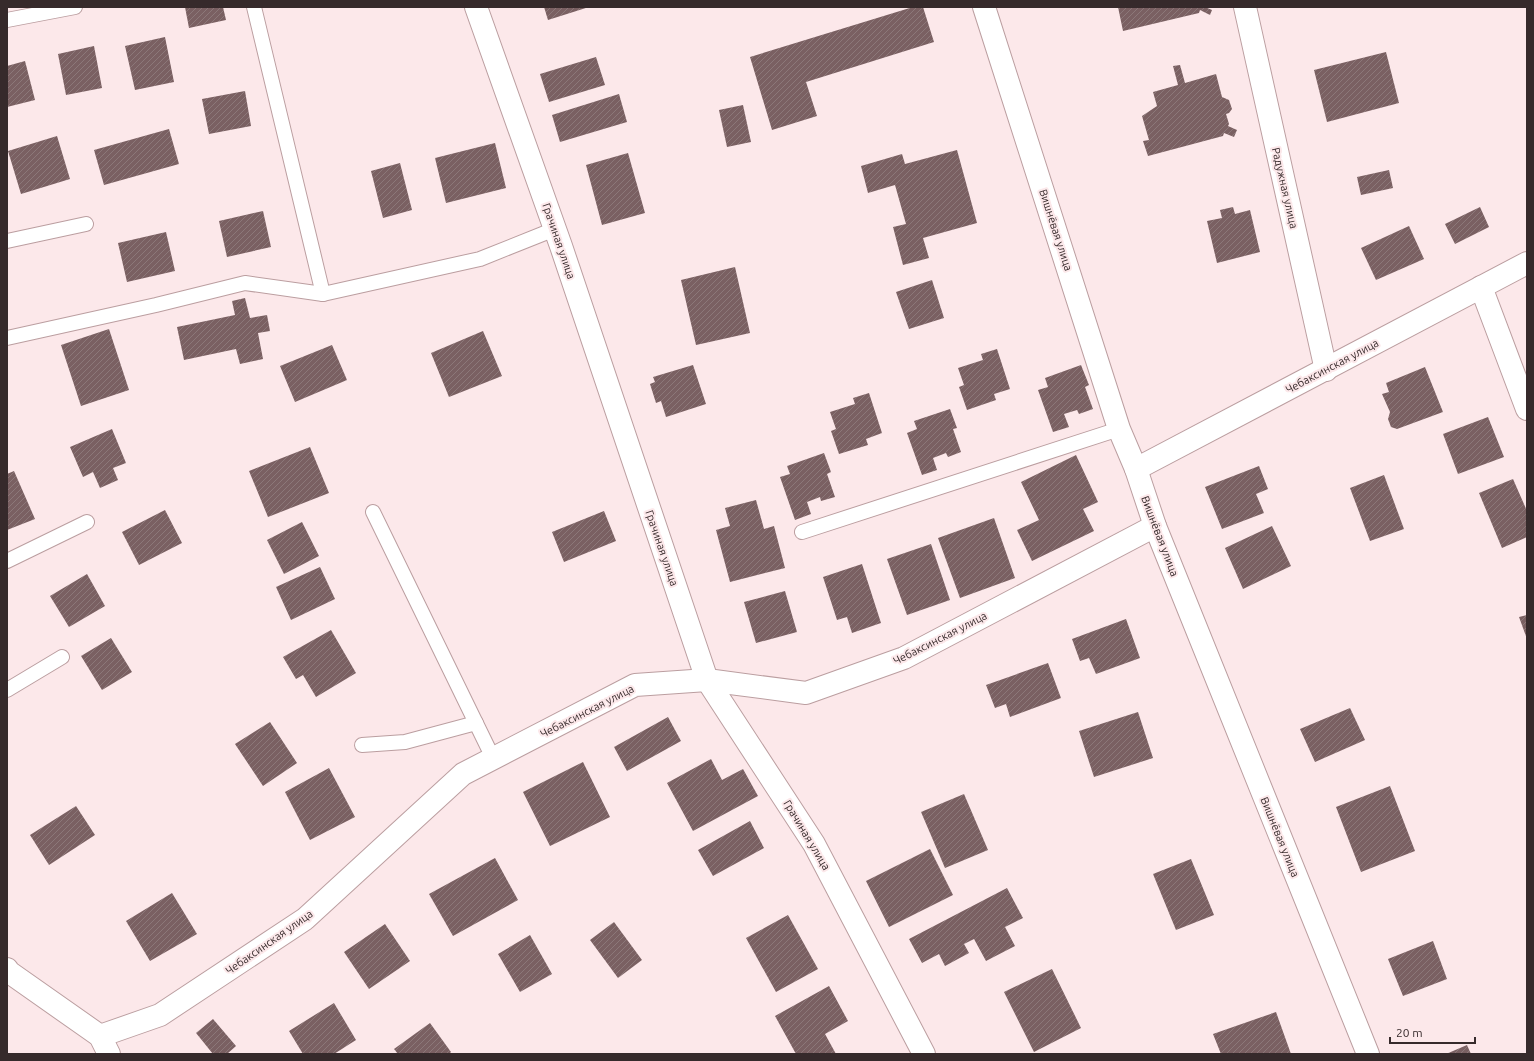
<svg xmlns="http://www.w3.org/2000/svg" width="1534" height="1061" font-family="Ubuntu,sans-serif">
<style>
.building{fill:url(#building-hatch)}
.lines{fill:none;stroke-linecap:round;stroke-linejoin:round}
.service-casing{stroke:#bb9ea0;stroke-width:16}
.minor-casing{stroke:#bb9ea0;stroke-width:24}
.service{stroke:#fff;stroke-width:14}
.minor{stroke:#fff;stroke-width:22}
.labels{text-anchor:middle;dominant-baseline:central;stroke-width:4;stroke-linejoin:round;paint-order:stroke}
.street-label{font-size:11px;fill:#362a2b;stroke:#fce8ea}
</style>
<defs>
<pattern id="building-hatch" width="6" height="6" patternUnits="userSpaceOnUse"><rect width="6" height="6" fill="#7a6062"/><path d="M-1 1l2-2M0 6l6-6M5 7l2-2" fill="none" stroke="#8c7879"/></pattern>
</defs>
<rect width="100%" height="100%" fill="#fce8ea"/>
<g class="building">
<polygon points="185,7 223,7 226,20 189,28"/>
<polygon points="544,7 589,7 548,20"/>
<polygon points="913,7 923,7 934,42 806,82 817,116 772,130 750,57"/>
<polygon points="1118,7 1205,7 1212,10 1210,15 1200,10 1199,13 1123,31"/>
<polygon points="165,37 174,82 135,90 125,46"/>
<polygon points="94,46 102,88 66,95 58,54"/>
<polygon points="1386,52 1399,103 1327,122 1314,70"/>
<polygon points="596,57 605,85 549,102 540,74"/>
<polygon points="25,61 35,100 7,107 7,66"/>
<polygon points="1180,65 1185,83 1216,74 1222,97 1229,100 1232,109 1229,113 1226,114 1229,124 1228,126 1237,130 1234,137 1224,133 1223,136 1148,156 1143,141 1149,140 1142,116 1157,106 1153,92 1178,85 1173,66"/>
<polygon points="245,91 251,126 209,134 202,99"/>
<polygon points="619,94 627,122 560,142 552,115"/>
<polygon points="743,105 751,142 727,147 719,110"/>
<polygon points="169,129 179,164 104,185 94,150"/>
<polygon points="57,136 70,179 21,194 8,151"/>
<polygon points="495,143 506,188 446,203 435,158"/>
<polygon points="957,150 977,223 923,238 929,258 903,265 893,227 906,224 895,185 868,193 861,166 902,154 905,164"/>
<polygon points="628,153 645,213 602,225 586,165"/>
<polygon points="400,163 412,210 383,218 371,171"/>
<polygon points="1389,170 1393,188 1361,195 1357,177"/>
<polygon points="1233,207 1235,214 1250,210 1260,252 1217,263 1207,221 1222,218 1220,210"/>
<polygon points="1480,207 1489,227 1455,244 1445,224"/>
<polygon points="263,211 271,247 227,257 219,221"/>
<polygon points="1409,226 1424,259 1376,280 1361,248"/>
<polygon points="166,232 175,271 127,282 118,243"/>
<polygon points="735,267 750,333 696,345 681,280"/>
<polygon points="932,280 944,318 909,329 896,292"/>
<polygon points="245,298 250,318 267,315 270,331 258,333 263,359 240,364 236,349 184,360 177,327 235,315 232,301"/>
<polygon points="109,329 129,390 81,406 61,345"/>
<polygon points="483,331 502,376 449,397 431,353"/>
<polygon points="332,345 347,380 295,402 280,366"/>
<polygon points="997,349 1010,389 994,394 996,400 967,410 959,387 964,385 958,368 983,360 981,354"/>
<polygon points="693,365 706,404 666,417 661,401 656,403 650,384 655,382 653,377"/>
<polygon points="1081,365 1089,385 1085,387 1093,409 1079,414 1077,410 1064,414 1069,427 1053,432 1038,390 1048,387 1045,378"/>
<polygon points="1425,367 1443,412 1397,429 1391,427 1388,419 1390,412 1382,394 1389,392 1386,383"/>
<polygon points="869,393 882,433 866,439 868,445 839,454 831,431 836,429 830,412 855,404 853,398"/>
<polygon points="950,409 957,428 953,429 961,452 948,457 946,453 933,458 937,470 922,475 907,433 917,429 914,421"/>
<polygon points="1488,417 1504,457 1458,474 1443,434"/>
<polygon points="112,429 126,463 113,468 118,480 100,488 93,472 83,477 70,447"/>
<polygon points="310,447 329,493 268,517 249,471"/>
<polygon points="824,453 831,472 827,474 835,497 821,501 820,497 807,502 811,514 795,520 780,477 790,474 787,466"/>
<polygon points="1076,455 1098,502 1083,509 1094,531 1032,561 1017,530 1039,520 1021,482"/>
<polygon points="1259,466 1268,489 1256,494 1264,513 1222,529 1205,487"/>
<polygon points="14,471 35,519 7,530 7,474"/>
<polygon points="1384,475 1404,529 1370,541 1350,488"/>
<polygon points="1513,479 1527,511 1527,537 1502,548 1479,493"/>
<polygon points="756,500 764,529 774,526 785,568 730,582 716,530 730,526 725,508"/>
<polygon points="165,510 182,543 139,565 122,532"/>
<polygon points="604,511 616,541 564,562 552,532"/>
<polygon points="994,518 1015,578 960,598 938,538"/>
<polygon points="302,522 319,556 284,574 267,540"/>
<polygon points="1272,526 1291,566 1243,589 1225,548"/>
<polygon points="931,544 950,600 907,615 887,559"/>
<polygon points="862,564 881,623 852,633 847,617 837,620 823,577"/>
<polygon points="320,567 335,599 291,620 276,587"/>
<polygon points="87,574 105,606 69,627 50,596"/>
<polygon points="785,591 797,632 756,643 744,602"/>
<polygon points="1527,615 1527,639 1519,617"/>
<polygon points="1126,619 1140,658 1096,674 1089,658 1080,661 1072,639"/>
<polygon points="331,630 356,673 316,697 303,675 296,679 283,657"/>
<polygon points="111,638 132,672 102,690 81,656"/>
<polygon points="1048,663 1061,698 1010,717 1006,704 995,708 986,685"/>
<polygon points="1350,708 1365,740 1315,762 1300,729"/>
<polygon points="1138,712 1153,758 1094,777 1079,731"/>
<polygon points="668,717 681,741 627,771 614,747"/>
<polygon points="270,722 297,763 263,786 235,744"/>
<polygon points="711,759 722,780 743,769 758,796 693,831 667,783"/>
<polygon points="583,762 610,817 550,846 523,792"/>
<polygon points="329,768 355,817 310,840 285,792"/>
<polygon points="1390,786 1415,851 1361,872 1336,807"/>
<polygon points="964,794 988,850 945,868 921,812"/>
<polygon points="76,806 95,835 49,865 30,835"/>
<polygon points="750,821 764,848 713,876 698,850"/>
<polygon points="930,849 953,895 889,927 866,881"/>
<polygon points="495,858 518,900 453,936 429,894"/>
<polygon points="1191,859 1214,915 1176,930 1153,874"/>
<polygon points="1007,888 1023,918 1005,927 1015,946 986,961 974,939 964,944 969,953 945,966 939,954 922,963 909,939"/>
<polygon points="172,893 197,934 150,961 126,921"/>
<polygon points="788,915 818,969 776,992 746,938"/>
<polygon points="614,922 642,960 618,978 590,940"/>
<polygon points="385,924 410,961 369,989 344,952"/>
<polygon points="530,935 552,974 520,992 498,954"/>
<polygon points="1433,941 1447,979 1403,996 1388,959"/>
<polygon points="1052,969 1081,1028 1034,1052 1004,992"/>
<polygon points="829,986 848,1021 825,1034 836,1054 796,1054 775,1016"/>
<polygon points="334,1003 356,1040 334,1054 303,1054 289,1031"/>
<polygon points="1276,1012 1291,1054 1221,1054 1213,1034"/>
<polygon points="213,1019 236,1046 227,1054 213,1054 196,1033"/>
<polygon points="430,1023 451,1052 449,1054 398,1054 394,1049"/>
<polygon points="1467,1045 1471,1054 1446,1054"/>
</g>
<g class="lines">
<defs>
<g id="service">
<polyline points="254,7 323,294"/>
<polyline points="7,20 75,7"/>
<polyline points="7,241 86,224"/>
<polyline points="7,338 156,305 245,283 323,294 480,259 555,229"/>
<polyline points="373,512 493,758"/>
<polyline points="802,532 1119,429"/>
<polyline points="7,561 87,522"/>
<polyline points="7,690 62,657"/>
<polyline points="362,745 405,742 476,723"/>
</g>
<g id="minor">
<polyline points="476,7 561,246 707,680 814,844 924,1054"/>
<polyline points="984,7 1119,429 1136,469 1155,526 1368,1054"/>
<polyline points="1245,7 1326,370"/>
<polyline points="1481,287 1527,409"/>
<polyline points="1136,469 1527,263"/>
<polyline points="7,969 9,972 100,1036 109,1054"/>
<polyline points="100,1036 160,1015 305,919 463,774 635,685 707,680 806,693 904,658 1155,526"/>
</g>
</defs>
<use href="#service" class="service-casing"/>
<use href="#minor" class="minor-casing"/>
<use href="#service" class="service"/>
<use href="#minor" class="minor"/>
</g>
<g class="labels">
<g class="street-label">
<text transform="translate(1285 188) rotate(77)">Радужная улица</text>
<text transform="translate(1056 230) rotate(72)">Вишнёвая улица</text>
<text transform="translate(559 241) rotate(71)">Грачиная улица</text>
<text transform="translate(1332 366) rotate(-28)">Чебаксинская улица</text>
<text transform="translate(1160 536) rotate(69)">Вишнёвая улица</text>
<text transform="translate(662 548) rotate(71)">Грачиная улица</text>
<text transform="translate(940 638) rotate(-27)">Чебаксинская улица</text>
<text transform="translate(587 711) rotate(-27)">Чебаксинская улица</text>
<text transform="translate(807 835) rotate(59)">Грачиная улица</text>
<text transform="translate(1280 837) rotate(68)">Вишнёвая улица</text>
<text transform="translate(269 942) rotate(-35)">Чебаксинская улица</text>
</g>
</g>
<rect width="1534" height="1061" fill="none" stroke="#362a2b" stroke-width="16"/>
<path d="M1390 1037v6h85v-6" fill="none" stroke="#362a2b" stroke-width="2"/>
<text x="1396" y="1037" font-size="12" fill="#362a2b" stroke="#fce8ea" stroke-width="3" paint-order="stroke">20 m</text>
</svg>
